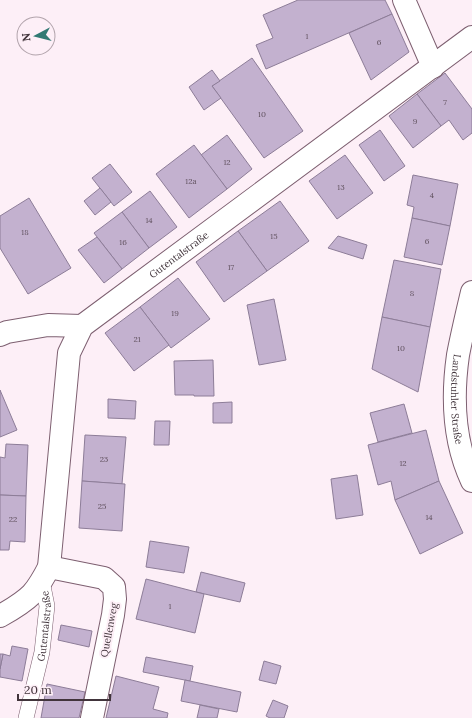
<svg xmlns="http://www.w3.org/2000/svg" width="472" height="718" font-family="Lora,serif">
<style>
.building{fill:#c3b1cf;stroke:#8d7d98}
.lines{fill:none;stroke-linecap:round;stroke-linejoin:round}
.lane-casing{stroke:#7d5f70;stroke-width:16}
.street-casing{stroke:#7d5f70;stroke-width:24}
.secondary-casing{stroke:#7d5f70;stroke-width:24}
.lane{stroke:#fff;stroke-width:15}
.street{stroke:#fff;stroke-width:22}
.secondary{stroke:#fff;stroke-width:22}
.labels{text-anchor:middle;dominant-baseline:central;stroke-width:4;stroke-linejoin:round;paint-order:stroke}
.number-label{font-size:8px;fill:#625360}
.street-label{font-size:10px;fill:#41343b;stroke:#fdeff7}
</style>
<rect width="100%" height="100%" fill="#fdeff7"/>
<g class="building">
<polygon points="298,0 385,0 392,14 266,69 256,45 273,38 263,15"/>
<polygon points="392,14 409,52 371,80 349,33"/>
<polygon points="252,58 303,131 264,158 212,86"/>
<polygon points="212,70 220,81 212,86 221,98 204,110 189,87"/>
<polygon points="445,73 472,109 472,133 463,140 449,120 441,126 417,94"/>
<polygon points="417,94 441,126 413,148 389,116"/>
<polygon points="380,130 405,166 384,181 359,145"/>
<polygon points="227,135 252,169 227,189 201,155"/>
<polygon points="194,145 227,189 189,218 156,174"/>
<polygon points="345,155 373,193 337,219 309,181"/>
<polygon points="110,164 132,192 114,206 92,178"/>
<polygon points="413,175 458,184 450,226 412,218 414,207 407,205"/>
<polygon points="100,188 111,202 95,215 84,201"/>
<polygon points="150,191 177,227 149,248 122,212"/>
<polygon points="29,198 71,268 28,294 0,248 0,216"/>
<polygon points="280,201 309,241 267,271 238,231"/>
<polygon points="122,212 149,248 122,269 94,233"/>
<polygon points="412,218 450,226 442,265 404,257"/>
<polygon points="238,231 267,271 224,302 196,262"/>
<polygon points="338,236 367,245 363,259 328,248"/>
<polygon points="97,237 122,269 104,283 78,250"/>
<polygon points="394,260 441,269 430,327 382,317"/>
<polygon points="178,278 210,319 171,348 140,307"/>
<polygon points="274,299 286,360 259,365 247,305"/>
<polygon points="140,307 169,345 134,371 105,333"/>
<polygon points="382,317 430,327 418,392 372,369"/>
<polygon points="213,360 214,396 194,396 194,395 175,395 174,361"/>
<polygon points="0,390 17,430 0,437"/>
<polygon points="108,399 136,401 135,419 108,418"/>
<polygon points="232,402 232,423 213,423 213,403"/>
<polygon points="404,404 412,433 378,442 370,413"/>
<polygon points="155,421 170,421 169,445 154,445"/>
<polygon points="426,430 439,481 395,500 391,481 378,485 368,445"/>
<polygon points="85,435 126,437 122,484 82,481"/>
<polygon points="6,444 28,445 26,496 0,495 0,457 5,458"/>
<polygon points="357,475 363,515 336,519 331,479"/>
<polygon points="82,481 125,484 122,531 79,528"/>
<polygon points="439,481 463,533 420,554 395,500"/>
<polygon points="0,495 26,496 25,542 10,541 9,550 0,550"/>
<polygon points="150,541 189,547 184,573 146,567"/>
<polygon points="201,572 245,583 240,602 196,592"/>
<polygon points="146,579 204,594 195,633 136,619"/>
<polygon points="61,625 92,631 89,647 58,640"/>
<polygon points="12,646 28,649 22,681 0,677 0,669 3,654 10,656"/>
<polygon points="0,654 3,654 0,669"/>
<polygon points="146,657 193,666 190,681 143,672"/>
<polygon points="264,661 281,666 276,684 259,680"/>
<polygon points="116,676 159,687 153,709 168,713 167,718 106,718"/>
<polygon points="185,680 241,692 237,712 181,701"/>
<polygon points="47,684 85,692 79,718 41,718"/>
<polygon points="273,700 288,706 284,718 270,718 266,716"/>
<polygon points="200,705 219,709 217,718 197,718"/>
</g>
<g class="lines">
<defs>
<g id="lane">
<path id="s1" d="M 26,718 L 42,652 L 47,606 L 42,581"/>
</g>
<g id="street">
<polyline points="404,0 433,67"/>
<polyline points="0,335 7,332 48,325 82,326"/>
<polyline points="49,567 104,578 114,587 115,599 113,615 92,718"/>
<path id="s2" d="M 0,616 C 11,610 23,603 32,594 C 39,586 44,577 49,567 L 69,353 L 82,326 L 472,37"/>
</g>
<g id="secondary">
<path id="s3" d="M 472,292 C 467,313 462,334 458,355 C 452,397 454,443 472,481"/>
</g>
</defs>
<use href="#lane" class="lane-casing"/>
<use href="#street" class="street-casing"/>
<use href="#secondary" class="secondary-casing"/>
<use href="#lane" class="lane"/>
<use href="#street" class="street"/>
<use href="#secondary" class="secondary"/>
</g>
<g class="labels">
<g class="number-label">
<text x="307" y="36">1</text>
<text x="379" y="42">6</text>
<text x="445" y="102">7</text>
<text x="262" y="114">10</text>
<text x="415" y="121">9</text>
<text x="227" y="162">12</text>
<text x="191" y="181">12a</text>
<text x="341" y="187">13</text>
<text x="432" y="195">4</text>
<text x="149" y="220">14</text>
<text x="25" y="232">18</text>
<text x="274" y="236">15</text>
<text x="427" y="241">6</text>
<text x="123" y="242">16</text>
<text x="231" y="267">17</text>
<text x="412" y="293">8</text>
<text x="175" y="313">19</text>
<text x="137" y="339">21</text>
<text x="401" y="348">10</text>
<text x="104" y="459">23</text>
<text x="403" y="463">12</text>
<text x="102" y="506">25</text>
<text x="429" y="517">14</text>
<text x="13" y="519">22</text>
<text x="170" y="606">1</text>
</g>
<g class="street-label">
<text stroke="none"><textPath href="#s2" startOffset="436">Gutentalstraße</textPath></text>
<text stroke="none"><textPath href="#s3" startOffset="109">Landstuhler Straße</textPath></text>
<text stroke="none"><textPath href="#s1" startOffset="94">Gutentalstraße</textPath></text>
<text transform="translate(109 630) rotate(-79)">Quellenweg</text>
</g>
</g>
<g transform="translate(36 36) rotate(263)"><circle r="19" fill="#fdeff7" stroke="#b2a4ac"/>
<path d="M0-3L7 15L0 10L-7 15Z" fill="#317973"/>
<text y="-6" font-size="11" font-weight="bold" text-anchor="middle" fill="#41343b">N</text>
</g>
<path d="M18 694v6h92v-6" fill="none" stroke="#41343b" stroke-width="2"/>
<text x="24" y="694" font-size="12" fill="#41343b" stroke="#fdeff7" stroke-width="3" paint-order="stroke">20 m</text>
</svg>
